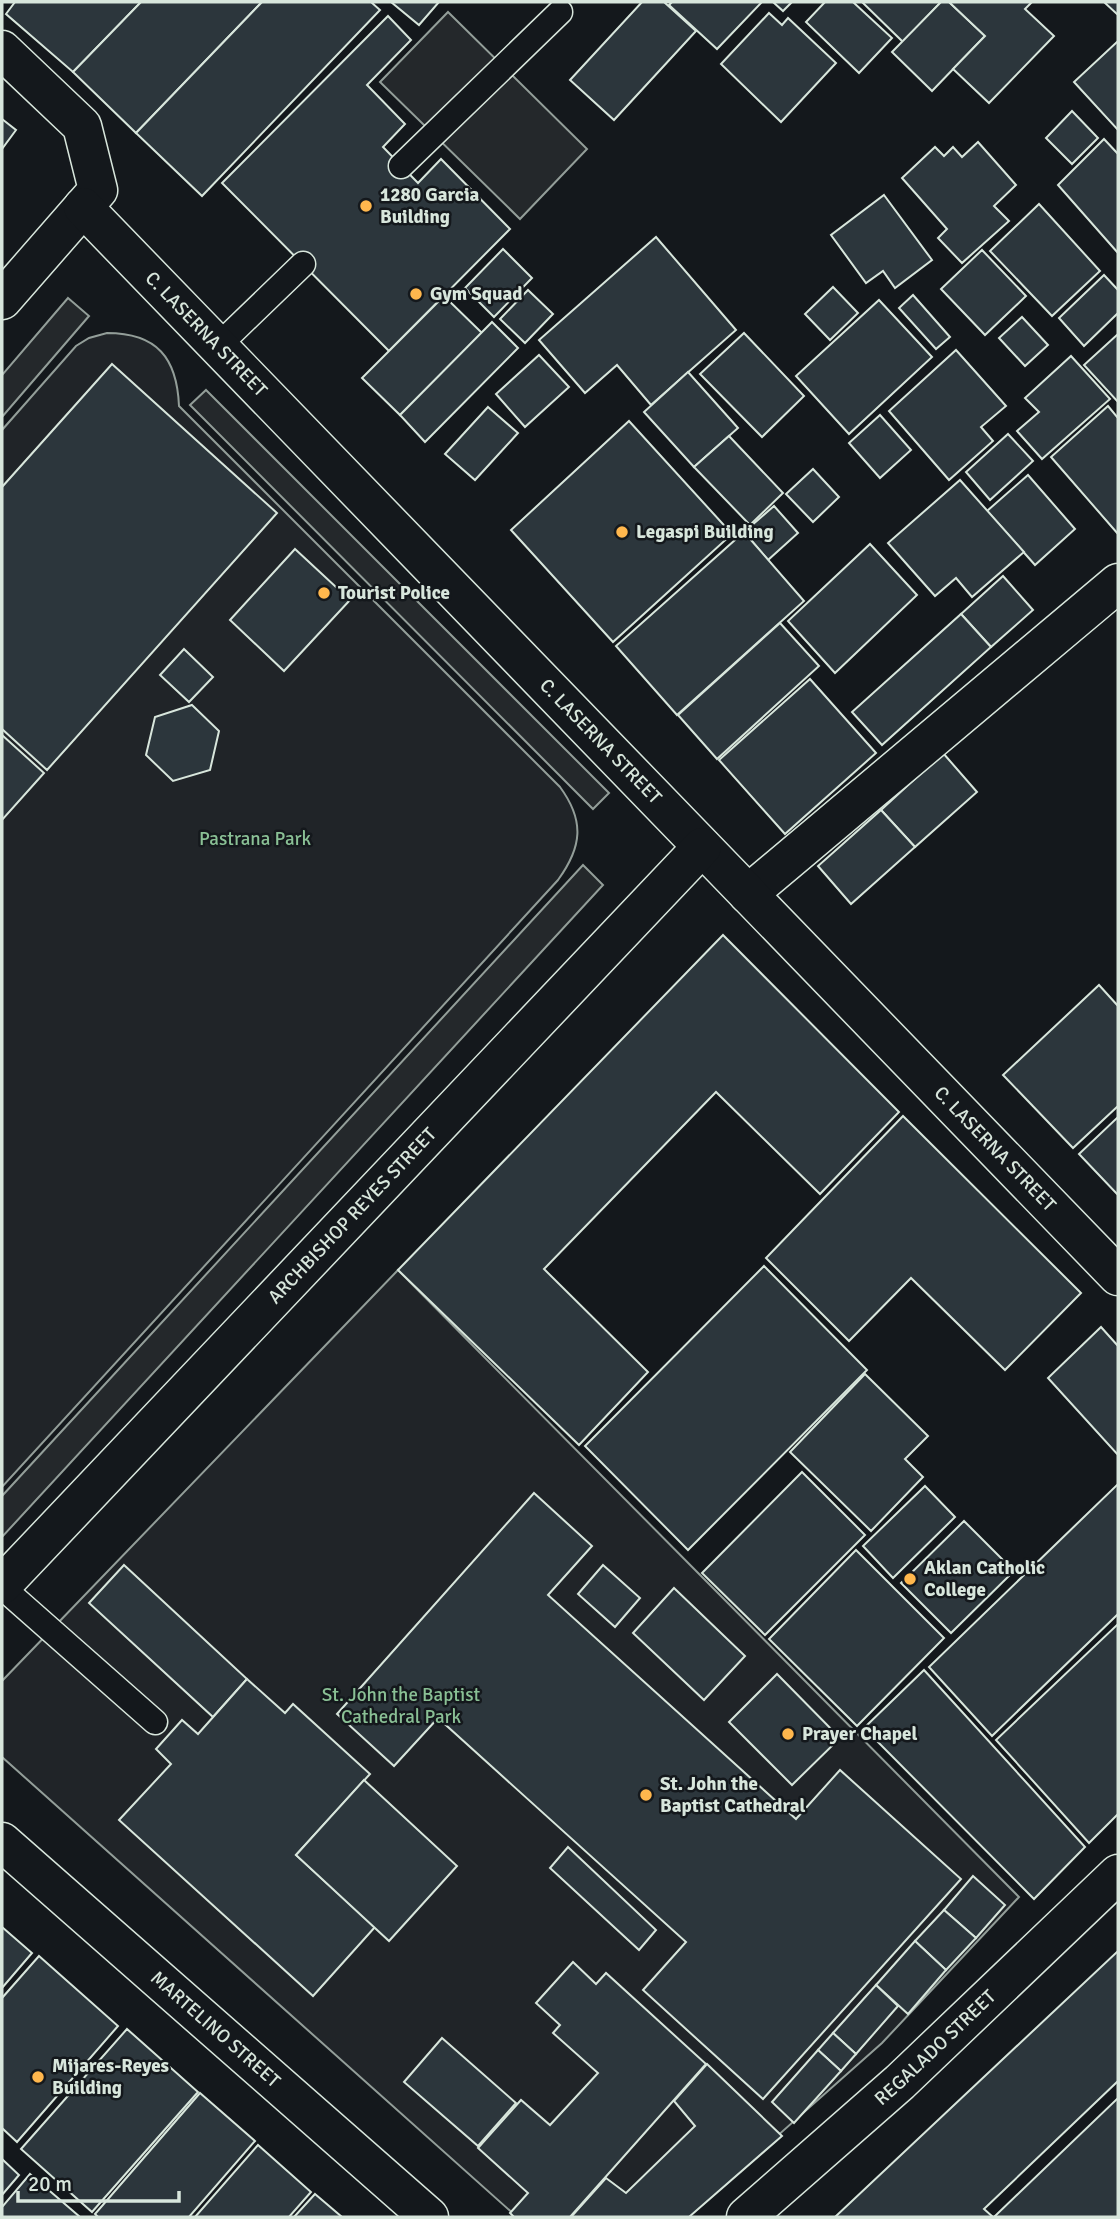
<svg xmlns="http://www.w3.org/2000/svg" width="1120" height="2219" font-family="Signika,sans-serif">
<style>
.green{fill:#202428;stroke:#939e99;stroke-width:2}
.parking{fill:#24282b;stroke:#939e99;stroke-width:2}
.building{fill:#2c363c;stroke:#d8e6dc;stroke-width:2}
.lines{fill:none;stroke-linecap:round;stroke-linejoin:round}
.lane-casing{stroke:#d8e6dc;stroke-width:27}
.street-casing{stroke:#d8e6dc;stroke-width:41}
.secondary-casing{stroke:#d8e6dc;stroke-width:41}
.lane{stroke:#14181c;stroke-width:24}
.street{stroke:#14181c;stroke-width:38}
.secondary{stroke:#14181c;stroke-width:38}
.poi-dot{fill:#ffb74d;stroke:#14181c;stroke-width:2.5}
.labels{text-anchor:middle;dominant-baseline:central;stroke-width:5;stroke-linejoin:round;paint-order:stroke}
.poi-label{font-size:19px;font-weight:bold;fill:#d8e6dc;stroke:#14181c;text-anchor:start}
.street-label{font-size:19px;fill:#d8e6dc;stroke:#14181c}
.park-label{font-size:19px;fill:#8ac095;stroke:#14181c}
</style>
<rect width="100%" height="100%" fill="#14181c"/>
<g class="green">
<path d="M 107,333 C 157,333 177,358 179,406 L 560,787 C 585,821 582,847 558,880 L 2,1487 L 2,430 L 76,346 L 89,338 Z"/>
<polygon points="398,1270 1019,1897 882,2043 686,2217 517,2217 2,1757 2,1681"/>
</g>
<g class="parking">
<polygon points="448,12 587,149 520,219 380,82"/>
<polygon points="68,298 89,316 2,417 2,375"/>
<polygon points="206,390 609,793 593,809 190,405"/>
<polygon points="583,865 603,885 2,1537 2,1496"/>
</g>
<g class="building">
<polygon points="15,2 141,2 73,72 6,14"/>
<polygon points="141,2 262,2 136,133 73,72"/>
<polygon points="262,2 371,2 380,10 202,196 136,133"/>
<polygon points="391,2 439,2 419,25"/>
<polygon points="642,2 664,2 696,31 614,120 570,80"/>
<polygon points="672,2 762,2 717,49 669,5"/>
<polygon points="773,2 792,2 783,11"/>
<polygon points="825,2 853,2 892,38 859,73 806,22"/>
<polygon points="862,2 941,2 903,42"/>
<polygon points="941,2 949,2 985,36 932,91 892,52"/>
<polygon points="949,2 1032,2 1025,9 1054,36 989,103 953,69 985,36"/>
<polygon points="1104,2 1118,2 1118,15"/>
<polygon points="769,13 782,25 788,18 836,63 781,122 721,64"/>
<polygon points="388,16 411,40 367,85 405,124 383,147 418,183 441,159 510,229 389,351 222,183"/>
<polygon points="1118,41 1118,130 1074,82"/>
<polygon points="1072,111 1098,138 1072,164 1046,138"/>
<polygon points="2,119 16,130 2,149"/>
<polygon points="1104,139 1118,154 1118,253 1058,185"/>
<polygon points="978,142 1016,185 994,206 1009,221 962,263 938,238 947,229 902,178 935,147 944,156 953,147 962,157"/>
<polygon points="884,195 932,260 895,288 883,271 866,283 831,235"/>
<polygon points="1039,204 1100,271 1052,316 990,251"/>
<polygon points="656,237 736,330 651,405 617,365 585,393 539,340"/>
<polygon points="503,249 532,278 494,317 465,288"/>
<polygon points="982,250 1026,296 985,335 941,289"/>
<polygon points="1104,275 1118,290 1118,313 1084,346 1059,318"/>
<polygon points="833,287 858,313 830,340 805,314"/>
<polygon points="528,290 553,314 525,343 500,319"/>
<polygon points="913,295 950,337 936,349 899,308"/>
<polygon points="444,296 482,333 400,415 362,378"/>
<polygon points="879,300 932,357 849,434 796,376"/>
<polygon points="1022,317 1048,345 1025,366 999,338"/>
<polygon points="492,322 518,348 425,442 400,415"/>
<polygon points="744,333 804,396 762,437 700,374"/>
<polygon points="1118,334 1118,402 1084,365"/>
<polygon points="956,350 1006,406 981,427 993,441 949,480 889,411"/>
<polygon points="539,355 569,387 525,427 496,394"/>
<polygon points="1071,356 1110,399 1042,459 1017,431 1039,412 1025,398"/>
<polygon points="112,364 277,513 47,770 2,729 2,487"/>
<polygon points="688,372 738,428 694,467 644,412"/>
<polygon points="1108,406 1118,418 1118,534 1051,457"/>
<polygon points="488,407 518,433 475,480 445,454"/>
<polygon points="880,415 911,450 880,478 849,443"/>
<polygon points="629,421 732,534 613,642 511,530"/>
<polygon points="1008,434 1033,461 990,500 966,472"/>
<polygon points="729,436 783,493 750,525 694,467"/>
<polygon points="813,469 839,497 813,522 786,494"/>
<polygon points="1028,475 1075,529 1035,565 987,511"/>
<polygon points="960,480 1024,552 972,597 956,578 935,596 888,543"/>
<polygon points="774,506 798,533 768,560 744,532"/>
<polygon points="744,532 804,601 677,715 616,646"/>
<polygon points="870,544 917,595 835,673 788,621"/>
<polygon points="295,549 350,600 284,671 230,620"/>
<polygon points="1003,576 1033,610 991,647 961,614"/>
<polygon points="961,614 991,647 882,745 852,712"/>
<polygon points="780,623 819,666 717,759 678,715"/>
<polygon points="184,649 213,677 189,702 160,675"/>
<polygon points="810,679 876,753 785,834 719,760"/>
<polygon points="192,705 219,731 210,770 173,781 146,755 155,717"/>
<polygon points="2,735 44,773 2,820"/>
<polygon points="943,753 977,792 915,847 881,810"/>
<polygon points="881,810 915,847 851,904 818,866"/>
<polygon points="723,935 899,1112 820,1194 716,1092 544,1269 648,1372 579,1445 398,1270"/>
<polygon points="1099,985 1118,1006 1118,1106 1073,1148 1003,1075"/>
<polygon points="903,1116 1081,1293 1005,1370 911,1278 849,1341 766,1258"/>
<polygon points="1118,1117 1118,1195 1079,1154"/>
<polygon points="764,1266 867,1370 688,1550 585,1446"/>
<polygon points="1101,1327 1118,1346 1118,1455 1048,1378"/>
<polygon points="865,1374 928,1436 905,1459 923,1477 871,1531 790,1452"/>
<polygon points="802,1472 865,1535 765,1635 702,1573"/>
<polygon points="1118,1484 1118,1614 992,1736 929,1667"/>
<polygon points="925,1486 955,1517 893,1578 863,1546"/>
<polygon points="534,1493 592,1546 548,1595 796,1819 840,1770 961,1879 763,2099 643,1990 686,1942 438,1718 394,1766 337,1714"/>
<polygon points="964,1521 1014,1571 951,1633 901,1583"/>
<polygon points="856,1550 944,1638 857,1726 769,1639"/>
<polygon points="124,1565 247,1679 213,1717 89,1603"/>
<polygon points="603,1565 640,1598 615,1627 578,1594"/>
<polygon points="674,1588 745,1656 704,1700 633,1633"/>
<polygon points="1118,1624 1118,1814 1089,1843 996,1740"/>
<polygon points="924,1670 1085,1847 1034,1899 864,1728"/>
<polygon points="777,1674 840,1738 792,1785 729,1722"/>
<polygon points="247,1679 285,1713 293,1704 370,1774 296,1855 375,1927 313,1996 119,1820 171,1764 156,1749 182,1720 198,1734"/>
<polygon points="364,1780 457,1866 389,1941 296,1855"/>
<polygon points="568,1847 656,1930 639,1950 550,1868"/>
<polygon points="973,1876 1005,1905 976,1938 944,1910"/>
<polygon points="944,1910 976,1938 946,1970 915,1941"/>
<polygon points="2,1927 32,1953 2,1988"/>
<polygon points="915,1941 946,1970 908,2014 876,1985"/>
<polygon points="1118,1951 1118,2081 984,2209 993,2217 835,2217"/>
<polygon points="39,1956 118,2026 17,2142 2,2128 2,1998"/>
<polygon points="573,1962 596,1984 606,1973 706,2064 570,2217 514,2217 510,2213 528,2193 478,2148 521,2100 550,2125 598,2073 553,2033 560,2025 536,2003"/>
<polygon points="876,1985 898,2006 856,2054 833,2033"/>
<polygon points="127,2029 198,2092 92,2212 21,2149"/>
<polygon points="833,2033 856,2054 841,2071 818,2050"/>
<polygon points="442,2038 516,2103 478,2146 404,2082"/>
<polygon points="818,2050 841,2071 794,2123 772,2102"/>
<polygon points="707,2064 782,2136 689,2217 571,2217 606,2178 626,2193 695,2126 674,2101"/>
<polygon points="200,2093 255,2141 189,2217 98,2217 95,2214"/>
<polygon points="1118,2098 1118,2217 994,2217"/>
<polygon points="258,2145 311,2192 289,2217 195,2217"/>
<polygon points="2,2159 19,2175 2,2195"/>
<polygon points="30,2174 80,2217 2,2217 2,2207"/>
<polygon points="315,2194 342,2217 294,2217"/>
</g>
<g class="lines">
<defs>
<g id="lane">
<polyline points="401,166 560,12"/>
<polyline points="218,346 303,264"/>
<polyline points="2,1587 155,1722"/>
</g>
<g id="street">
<polyline points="748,894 1118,583"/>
<path id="s1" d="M 2,1842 L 429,2217"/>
</g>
<g id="secondary">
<polyline points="2,50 82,126 98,190 2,300"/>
<path id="s2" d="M 83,207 L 1118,1276"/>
<path id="s3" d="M 2,1585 L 702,847"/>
<path id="s4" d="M 746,2217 L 900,2082 L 1118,1874"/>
</g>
</defs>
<use href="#lane" class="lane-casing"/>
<use href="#street" class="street-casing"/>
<use href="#secondary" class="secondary-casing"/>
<use href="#lane" class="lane"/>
<use href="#street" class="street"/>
<use href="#secondary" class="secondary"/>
</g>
<g class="poi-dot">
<circle cx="366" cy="206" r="7"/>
<circle cx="416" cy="294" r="7"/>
<circle cx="622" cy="532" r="7"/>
<circle cx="324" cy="593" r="7"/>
<circle cx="910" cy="1579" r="7"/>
<circle cx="788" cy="1734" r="7"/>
<circle cx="646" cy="1795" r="7"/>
<circle cx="38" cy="2077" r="7"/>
</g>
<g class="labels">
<g class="poi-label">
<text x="380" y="195">1280 Garcia<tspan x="380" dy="22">Building</tspan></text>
<text x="430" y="294">Gym Squad</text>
<text x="636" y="532">Legaspi Building</text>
<text x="338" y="593">Tourist Police</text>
<text x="924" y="1568">Aklan Catholic<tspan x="924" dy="22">College</tspan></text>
<text x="802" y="1734">Prayer Chapel</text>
<text x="660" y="1784">St. John the<tspan x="660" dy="22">Baptist Cathedral</tspan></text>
<text x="52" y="2066">Mijares-Reyes<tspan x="52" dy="22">Building</tspan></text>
</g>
<g class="street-label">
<text stroke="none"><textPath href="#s2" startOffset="177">C. LASERNA STREET</textPath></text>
<text stroke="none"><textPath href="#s2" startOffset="744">C. LASERNA STREET</textPath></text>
<text stroke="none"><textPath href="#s2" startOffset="1311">C. LASERNA STREET</textPath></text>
<text stroke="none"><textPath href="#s3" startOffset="509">ARCHBISHOP REYES STREET</textPath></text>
<text stroke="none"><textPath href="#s1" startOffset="284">MARTELINO STREET</textPath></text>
<text stroke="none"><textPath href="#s4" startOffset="254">REGALADO STREET</textPath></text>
</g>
<g class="park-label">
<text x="255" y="839">Pastrana Park</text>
<text x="401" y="1695">St. John the Baptist<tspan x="401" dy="22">Cathedral Park</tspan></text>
</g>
</g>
<rect width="1120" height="2219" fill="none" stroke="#d8e6dc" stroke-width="7"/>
<path d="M18 2191v10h161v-10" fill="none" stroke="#d8e6dc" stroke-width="3.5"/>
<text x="28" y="2191" font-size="21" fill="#d8e6dc" stroke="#14181c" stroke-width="5" paint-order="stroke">20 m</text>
</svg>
